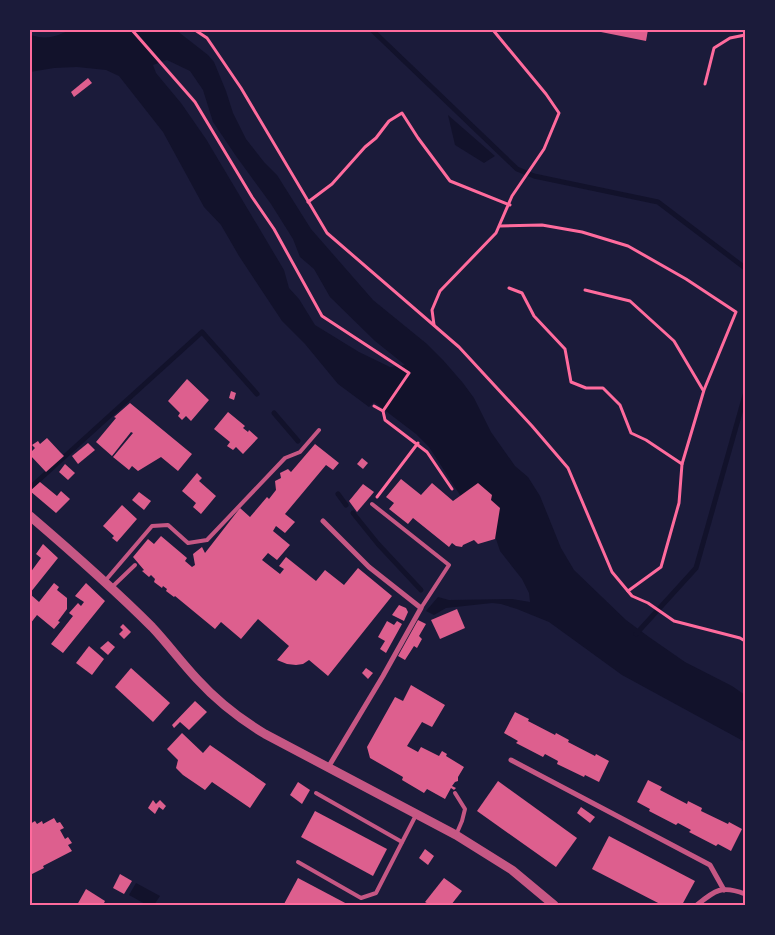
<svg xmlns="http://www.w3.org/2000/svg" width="775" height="935" font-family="Karla,sans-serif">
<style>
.water{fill:#12122b;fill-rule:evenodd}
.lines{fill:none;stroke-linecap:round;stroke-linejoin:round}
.stream{stroke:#12122b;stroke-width:5}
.building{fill:#dd5f8e}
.path{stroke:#ff6b9d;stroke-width:3}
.service{stroke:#c65784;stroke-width:4}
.minor{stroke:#c65784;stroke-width:5}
.tertiary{stroke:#c65784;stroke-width:9}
.neatline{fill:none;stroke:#ff6b9d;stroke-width:2}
</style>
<rect width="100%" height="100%" fill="#1b1b3a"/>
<g class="water">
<path d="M 70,30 L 176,30 L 208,55 L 214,62 L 226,91 L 233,113 L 246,139 L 264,162 L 277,175 L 311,229 L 373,300 L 427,344 L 443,360 L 463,383 L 474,398 L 491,432 L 515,466 L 528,477 L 540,496 L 561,548 L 574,570 L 626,620 L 649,637 L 685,662 L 732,686 L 745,695 L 745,742 L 622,675 L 549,622 L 517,609 L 501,604 L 492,603 L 446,608 L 434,615 L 426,611 L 438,597 L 449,600 L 512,599 L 530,602 L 529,593 L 522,579 L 500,551 L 495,536 L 466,510 L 460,495 L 429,447 L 416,434 L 374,402 L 369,407 L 338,384 L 305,344 L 282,321 L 239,256 L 221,225 L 204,207 L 163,132 L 119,76 L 106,70 L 77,67 L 54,68 L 30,72 L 30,35 C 48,40 54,37 70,30 ZM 167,60 L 190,71 L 203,90 L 213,122 L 236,156 L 271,204 L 293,239 L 300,257 L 314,269 L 330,297 L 375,341 L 405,365 L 390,367 L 359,352 L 315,325 L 299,299 L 289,288 L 284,270 L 206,139 L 181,103 L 156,73 L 153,65 Z"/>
<polygon points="448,115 495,156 484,163 455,145"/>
<polygon points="136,883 160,896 154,905 147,905 129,895"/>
</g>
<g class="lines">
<g class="stream">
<polyline points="372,30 517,169 534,176 658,202 745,268"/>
<polyline points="274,413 298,441"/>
<polyline points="30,488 202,332 257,394"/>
<polyline points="338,494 346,505"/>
<polyline points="353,513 378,544 421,590"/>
<polyline points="636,634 696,568 745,395"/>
</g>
</g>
<g class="building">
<polygon points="591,30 648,30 646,41"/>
<polygon points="88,78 92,83 74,97 71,92"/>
<polygon points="187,379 209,400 191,421 186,416 182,420 178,416 180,413 168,401"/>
<polygon points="231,391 236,393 234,400 229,398"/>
<polygon points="130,403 192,454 178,471 161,457 138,471 132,466 129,470 113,457 133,433 131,432 112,456 96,442 116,418 114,417"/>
<polygon points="228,412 245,426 243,428 248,432 249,430 258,438 243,454 236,447 233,450 227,446 230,442 214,429"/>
<polygon points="47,438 60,452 45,466 60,452 64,456 46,472 30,455 30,453 35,448 32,445 38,441 40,444"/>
<polygon points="88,443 95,450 78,464 72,456"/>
<polygon points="315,444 339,463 333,470 326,465 285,514 295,522 285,533 276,526 273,531 290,545 277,560 268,553 262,560 280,574 284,569 279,566 286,557 316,581 325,570 344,585 358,568 392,596 328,676 309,660 303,664 296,665 287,664 277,660 289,646 258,619 241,639 221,622 215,629 175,596 174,597 166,591 167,589 163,586 162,588 154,582 155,579 151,575 149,577 142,571 144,570 133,557 148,539 154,544 161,536 187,558 185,561 192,567 195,565 193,554 202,547 205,553 240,508 250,517 267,497 269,499 276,490 275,481 281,478 280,473 288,469 291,472"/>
<polygon points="362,458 368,463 363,469 357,464"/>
<polygon points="65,464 75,473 68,480 59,472"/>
<polygon points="197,473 202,478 199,481 216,496 201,514 193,507 196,503 182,491"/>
<polygon points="401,479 421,495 432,483 453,501 478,483 492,495 491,500 500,508 495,539 478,544 474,540 463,545 462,547 456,546 452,543 449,547 413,518 408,524 389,509 394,503 386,497"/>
<polygon points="40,482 57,496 61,491 70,499 56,513 30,491"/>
<polygon points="363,484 374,492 357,512 349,501"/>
<polygon points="139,492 151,501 144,510 132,500"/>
<polygon points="122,505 137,519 117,542 112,538 114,536 103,526"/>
<polygon points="43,544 58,558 30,593 30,573 41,558 36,554"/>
<polygon points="54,583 59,587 57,590 67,598 67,609 58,621 60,622 54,629 37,615 30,624 30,594 39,602"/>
<polygon points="86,583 105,601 63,653 51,644 73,616 69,613 78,603 81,606 84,602 75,596"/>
<polygon points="399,605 406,608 408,612 404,621 392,615"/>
<polygon points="457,609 465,628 440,639 431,620"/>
<polygon points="418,620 426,624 419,636 422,639 417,648 414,646 405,660 398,656"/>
<polygon points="387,621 394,625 397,621 402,624 386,653 380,649 385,641 378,637"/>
<polygon points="123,624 131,632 124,639 119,634 123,630 120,627"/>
<polygon points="108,641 115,647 108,655 100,648"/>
<polygon points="89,646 104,659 92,675 76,663"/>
<polygon points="131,668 170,703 153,722 115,687"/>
<polygon points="366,668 373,673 368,679 362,673"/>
<polygon points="411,685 445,705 432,727 422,722 407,746 418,752 421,747 439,756 442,751 447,754 446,756 464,767 458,777 458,781 455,782 452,786 456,788 454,790 451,788 445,799 427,789 424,793 402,780 403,777 370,758 367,747 395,697 403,701"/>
<polygon points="195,701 207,712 189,730 180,722 174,728 172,725"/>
<polygon points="515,712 529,719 528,721 555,735 556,733 569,740 568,742 595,756 596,754 609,761 599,782 585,775 584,777 557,764 558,761 545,754 543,757 516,743 518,741 504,733"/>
<polygon points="182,733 203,753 210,745 266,784 250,808 212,782 205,790 183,775 176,768 178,760 167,749"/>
<polygon points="648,780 662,787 660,790 687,804 688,801 702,808 701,811 728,824 729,822 742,829 731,851 718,844 716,846 689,832 691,830 678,823 676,825 649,811 650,809 637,802"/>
<polygon points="498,781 577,838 556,867 477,811"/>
<polygon points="298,782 310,790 302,804 290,795"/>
<polygon points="153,800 156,804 160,800 166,806 163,810 159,807 155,814 148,808"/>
<polygon points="581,807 595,817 590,823 577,813"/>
<polygon points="315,811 387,849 373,876 301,837"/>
<polygon points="54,818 57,823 60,822 64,828 60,830 65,839 68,837 72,843 68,845 72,851 43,866 44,868 30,875 30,824 35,821 37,824 42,821 43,824"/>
<polygon points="609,836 695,881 682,905 662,905 592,869"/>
<polygon points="425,849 434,856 428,865 419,858"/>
<polygon points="120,874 132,881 124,894 113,888"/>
<polygon points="298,878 349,905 286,905 284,904"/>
<polygon points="444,878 462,891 451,905 430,905 425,902"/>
<polygon points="86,889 105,901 103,905 77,905"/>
</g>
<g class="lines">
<g class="path">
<polyline points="132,30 195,102 252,197 274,229 322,316 409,373 383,411"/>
<polyline points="195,30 207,38 241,88 327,233 459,347 532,426 568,468 612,572 632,596 648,603 674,621 740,638 745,641"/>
<polyline points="705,84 714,48 730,38 745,35"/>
<polyline points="308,202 332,184 365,147 376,138 389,121 402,113 418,138 450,181 510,205"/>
<polyline points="500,226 542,225 582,232 628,246 686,279 736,312 704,390 682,464 679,503 661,567 628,591"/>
<polyline points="509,288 522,293 534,316 565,349 571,382 586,388 603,388 620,405 631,433 646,440 682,464"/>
<polyline points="585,290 630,301 674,341 703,390"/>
<polyline points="434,325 432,310 440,291 496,233 512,196 544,149 559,113 546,94 493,30"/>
<polyline points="374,406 383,411 385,420 427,452 452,489"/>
<polyline points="377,497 418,443"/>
</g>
<g class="service">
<polyline points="372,504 449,565 421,608"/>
<polyline points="105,581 152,526 168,525 188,543 207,540 285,458 300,452 319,430"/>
<polyline points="111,588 135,565"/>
<polyline points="316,793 402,842"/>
<polyline points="455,793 465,809 462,821 456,835"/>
<polyline points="298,862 361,898 376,893 416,815"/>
</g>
<g class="minor">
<polyline points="323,521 369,567 421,608 383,676 329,766"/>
<polyline points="511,760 710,865 724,890"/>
<path d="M 697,905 C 715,890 722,885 745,894"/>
</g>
<path class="tertiary" d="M 30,516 C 72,552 113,588 152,627 C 168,644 181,662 197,679 C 217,701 240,719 265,734 L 456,835 L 512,870 L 554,905"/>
</g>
<rect width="775" height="935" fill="none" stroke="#1b1b3a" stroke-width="62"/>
<rect x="31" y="31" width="713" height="873" class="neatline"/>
</svg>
